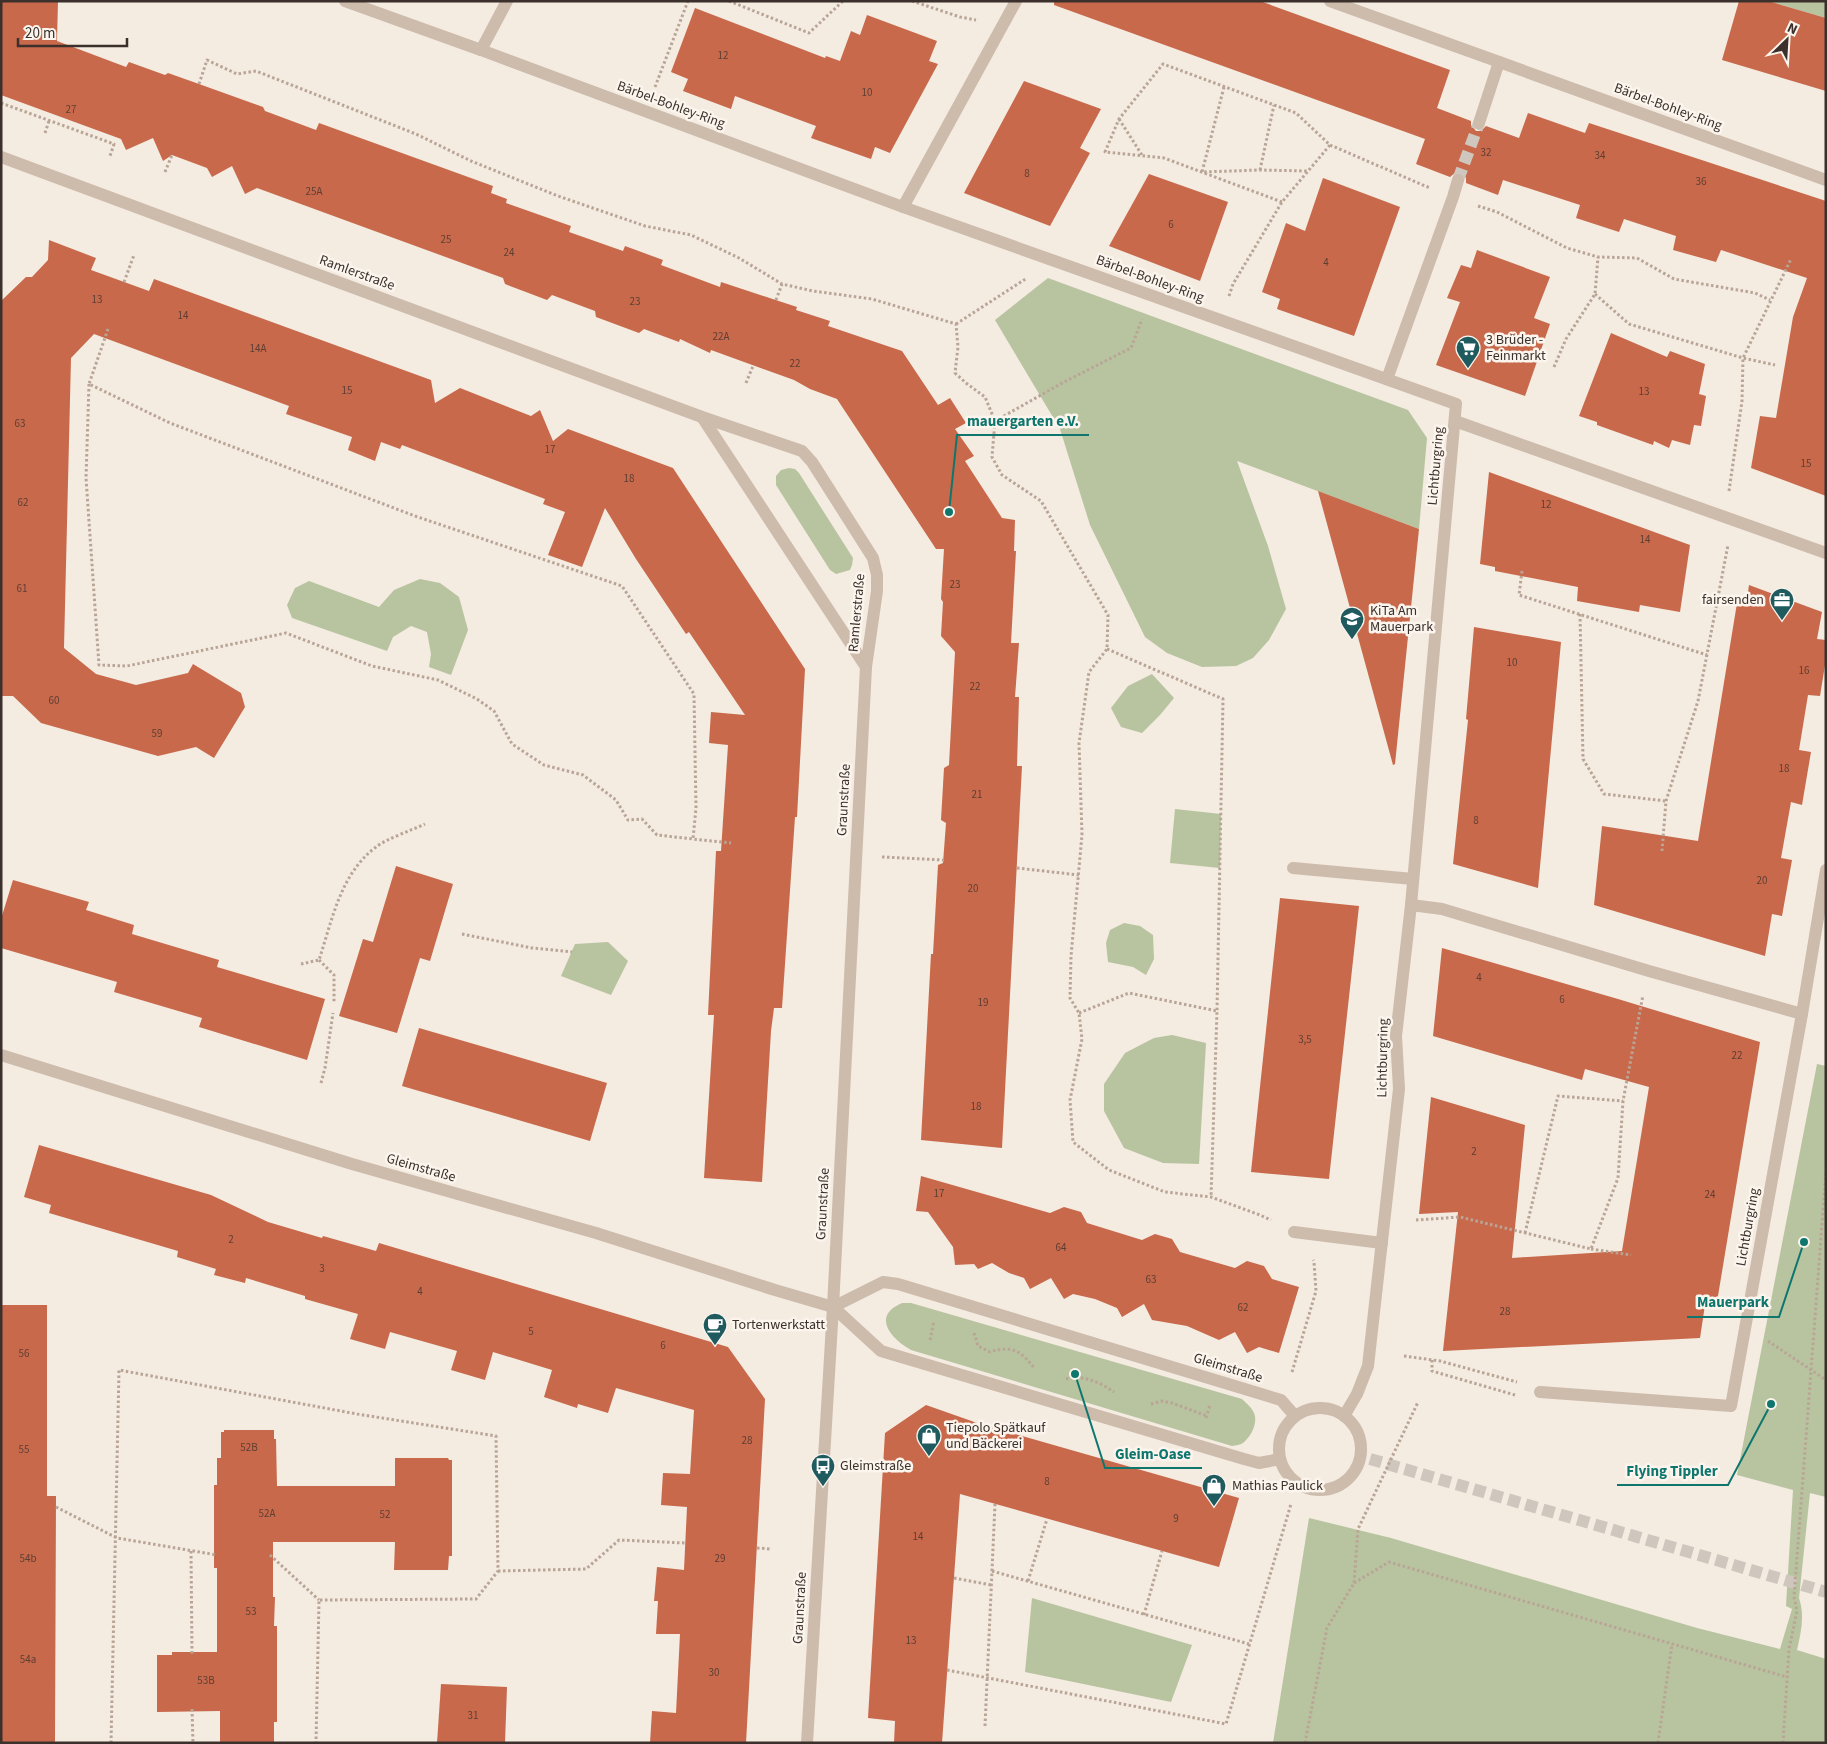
<svg xmlns="http://www.w3.org/2000/svg" width="1827" height="1744" font-family="'Source Sans 3',sans-serif">
<style>
.green{fill:#b8c4a0}
.building{fill:#c8694b}
.lines{fill:none;stroke-linecap:round;stroke-linejoin:round}
.minor-tunnel{stroke:#cfc6bd;stroke-width:12;stroke-dasharray:12 6;stroke-linecap:butt}
.tertiary-tunnel{stroke:#cfc6bd;stroke-width:12;stroke-dasharray:12 6;stroke-linecap:butt}
.path{stroke:#b9a596;stroke-width:3;stroke-dasharray:2.5 2.5;stroke-linecap:butt}
.service{stroke:#cdbbac;stroke-width:12}
.minor{stroke:#cdbbac;stroke-width:12}
.tertiary{stroke:#cdbbac;stroke-width:12}
.labels{text-anchor:middle;dominant-baseline:central;stroke-width:5;stroke-linejoin:round;paint-order:stroke}
.number-label{font-size:11px;fill:#5e3e33}
.street-label{font-size:14px;fill:#3b302b;stroke:#fbf5ee}
.poi-label{font-size:14px;fill:#3b302b;stroke:#fbf5ee;text-anchor:start}
.leader{fill:none;stroke:#0f766e;stroke-width:2}
.callout-dot{fill:#0f766e;stroke:#fbf5ee;stroke-width:2}
.callout-label{font-size:15px;text-anchor:middle;font-weight:bold;fill:#0f766e;stroke:#fbf5ee;stroke-width:5;stroke-linejoin:round;paint-order:stroke}
</style>
<rect width="100%" height="100%" fill="#f4ebe1"/>
<g class="green">
<polygon points="1768,1 1826,1 1826,18"/>
<polygon points="1048,278 1408,410 1427,438 1419,529 1237,461 1268,546 1286,609 1269,640 1253,658 1236,666 1202,667 1167,653 1145,637 1090,525 1060,429 995,320"/>
<polygon points="789,468 795,469 799,473 853,558 852,565 850,570 836,574 830,570 776,485 776,476 781,470"/>
<polygon points="420,579 440,583 459,597 468,630 451,675 429,667 431,654 427,632 411,626 393,637 387,651 292,618 287,605 295,588 309,581 379,607 394,590"/>
<polygon points="1152,674 1174,698 1160,715 1142,733 1121,727 1111,708 1128,686"/>
<polygon points="1175,809 1221,814 1220,868 1170,863"/>
<polygon points="1124,923 1140,926 1153,935 1154,959 1146,975 1133,967 1108,962 1106,943 1110,930"/>
<polygon points="608,942 628,961 611,995 561,976 575,944"/>
<polygon points="1172,1035 1206,1043 1199,1164 1163,1163 1124,1148 1104,1111 1104,1084 1125,1053 1154,1038"/>
<path d="M 1817,1064 L 1826,1066 L 1826,1497 L 1810,1493 L 1799,1598 C 1805,1616 1801,1632 1797,1650 L 1826,1659 L 1826,1743 L 1273,1743 L 1309,1518 L 1391,1538 L 1697,1628 L 1780,1649 L 1792,1609 L 1786,1606 L 1793,1490 L 1737,1475 Z"/>
<path d="M 902,1303 L 911,1303 L 1242,1399 C 1246,1403 1251,1407 1253,1411 C 1259,1421 1252,1436 1243,1443 C 1240,1445 1236,1445 1232,1446 L 911,1350 C 891,1339 871,1316 902,1303 Z"/>
<polygon points="1032,1598 1192,1645 1171,1702 1025,1672"/>
</g>
<g class="building">
<polygon points="1,1 58,1 57,41 126,67 129,62 165,75 168,73 199,84 263,107 265,111 316,130 319,123 493,186 491,193 507,199 506,203 571,226 569,232 623,251 625,246 663,260 661,265 720,287 721,282 797,307 796,310 830,321 828,326 902,351 938,405 950,398 966,423 955,429 974,456 965,461 1002,518 1015,520 1014,551 1016,551 1011,643 1019,643 1015,697 1019,697 1017,766 1022,766 1002,1148 921,1140 931,954 933,954 938,865 943,863 946,823 941,820 944,768 949,765 955,652 941,636 943,602 941,599 944,549 936,549 837,399 810,389 794,380 711,350 710,353 680,339 679,342 644,329 639,333 596,317 595,311 552,295 547,300 505,284 503,278 257,188 245,194 232,166 212,177 207,168 172,155 163,161 153,138 126,150 121,139 1,95"/>
<polygon points="1054,1 1260,1 1450,70 1437,108 1471,121 1471,125 1476,131 1481,131 1486,126 1519,138 1528,113 1585,133 1589,123 1826,201 1826,496 1751,468 1760,416 1776,418 1793,317 1807,278 1721,250 1716,262 1673,250 1676,236 1624,219 1619,232 1576,218 1580,205 1503,180 1498,195 1466,183 1466,178 1461,172 1456,172 1450,177 1416,164 1425,139 1054,5"/>
<polygon points="1739,1 1768,1 1826,18 1826,91 1722,60"/>
<polygon points="695,8 825,58 826,56 840,61 851,31 860,35 867,15 937,41 929,61 938,64 890,153 875,147 871,159 811,138 816,126 751,102 735,96 731,109 683,91 688,79 671,72"/>
<polygon points="1024,81 1101,109 1080,148 1090,153 1050,226 964,193"/>
<polygon points="1149,174 1228,202 1200,281 1109,246"/>
<polygon points="1323,178 1400,207 1354,336 1277,309 1280,299 1262,292 1286,223 1305,231"/>
<polygon points="49,240 96,258 91,270 149,291 154,279 431,380 435,403 460,388 531,416 540,410 553,441 568,429 673,468 805,669 797,817 795,817 782,1008 774,1008 771,1031 762,1182 704,1178 714,1015 708,1015 716,851 721,851 728,745 709,743 711,712 745,715 689,632 686,634 636,559 605,508 582,567 548,555 565,512 543,504 545,499 402,445 400,449 381,442 375,461 348,450 352,437 286,414 289,406 94,334 71,358 64,648 96,674 136,685 188,673 193,664 241,693 245,707 214,758 196,747 158,756 41,723 13,696 1,696 1,301 26,277 32,277 48,260"/>
<polygon points="1477,250 1550,277 1534,318 1550,324 1525,396 1436,365 1460,302 1447,298 1461,265 1471,268"/>
<polygon points="1611,333 1667,357 1670,351 1705,364 1699,394 1706,396 1701,426 1694,425 1690,445 1672,440 1669,448 1654,441 1653,445 1597,425 1597,422 1579,416"/>
<polygon points="1489,472 1690,545 1680,612 1640,605 1639,612 1577,601 1578,587 1495,571 1495,567 1480,564"/>
<polygon points="1318,491 1419,529 1395,764 1393,765"/>
<polygon points="1749,585 1822,612 1817,639 1826,640 1826,659 1820,696 1808,695 1799,750 1811,752 1802,805 1791,802 1781,858 1792,860 1782,916 1772,914 1765,956 1594,905 1602,826 1698,841 1738,597 1747,599"/>
<polygon points="1474,627 1561,642 1538,888 1453,864 1468,720 1466,719"/>
<polygon points="396,866 453,884 430,961 420,958 397,1033 339,1016 363,939 373,942"/>
<polygon points="13,880 89,902 86,910 134,925 132,934 219,960 217,967 325,999 307,1060 199,1027 202,1018 114,992 117,982 1,948 1,919"/>
<polygon points="1280,898 1359,906 1329,1179 1251,1172"/>
<polygon points="1442,948 1618,999 1760,1042 1716,1308 1705,1305 1700,1338 1443,1351 1458,1212 1419,1214 1431,1097 1525,1125 1512,1258 1622,1251 1649,1087 1585,1069 1582,1080 1433,1036"/>
<polygon points="419,1028 607,1083 590,1141 402,1086"/>
<polygon points="39,1145 211,1195 268,1222 322,1238 323,1236 376,1251 379,1243 728,1347 765,1399 746,1743 650,1743 652,1711 676,1713 680,1634 656,1634 658,1601 654,1601 657,1567 684,1570 687,1507 661,1505 663,1473 690,1474 694,1410 616,1388 608,1413 578,1404 577,1408 544,1397 552,1370 493,1352 485,1380 451,1370 457,1351 390,1332 385,1349 350,1339 358,1314 305,1299 305,1296 246,1278 245,1283 214,1275 216,1269 177,1257 178,1251 49,1213 51,1205 24,1197"/>
<polygon points="921,1176 1050,1213 1064,1207 1081,1212 1087,1223 1142,1240 1155,1234 1172,1239 1180,1252 1235,1268 1247,1261 1264,1266 1272,1279 1299,1287 1279,1353 1259,1347 1247,1353 1235,1332 1219,1340 1187,1326 1152,1320 1144,1304 1122,1317 1117,1308 1095,1299 1073,1294 1064,1299 1051,1278 1030,1289 1024,1278 1009,1273 992,1263 978,1269 974,1264 955,1265 953,1247 928,1212 916,1211"/>
<polygon points="1,1305 47,1305 47,1496 56,1496 55,1743 1,1743"/>
<polygon points="926,1405 980,1424 1239,1498 1219,1567 960,1494 942,1743 894,1743 895,1721 868,1718 885,1433"/>
<polygon points="224,1430 274,1430 274,1439 276,1439 277,1486 395,1486 395,1458 448,1458 449,1460 452,1460 452,1556 449,1556 448,1570 394,1570 395,1542 273,1542 273,1597 275,1597 274,1626 277,1626 277,1722 274,1722 274,1743 220,1743 220,1711 157,1712 157,1655 172,1655 172,1652 217,1652 217,1568 214,1568 214,1485 217,1485 217,1458 221,1458 221,1432 224,1432"/>
<polygon points="441,1684 507,1687 505,1743 437,1743"/>
</g>
<g class="lines">
<polyline class="minor-tunnel" points="1458,180 1479,123"/>
<polyline class="tertiary-tunnel" points="1370,1459 1826,1592"/>
<g class="path">
<polyline points="729,1 809,33 843,1"/>
<polyline points="912,1 960,17 976,20"/>
<polyline points="199,84 207,60 237,74 256,71 416,134 471,161 558,196 645,226 691,235 739,258 782,284 813,291 872,299 956,324 958,347 955,373 966,383 985,397 995,421 992,457 1002,475 1041,501 1108,615 1107,649 1089,672 1079,743 1082,835 1071,956 1070,998 1079,1013 1082,1039 1070,1100 1073,1142 1109,1170 1165,1192 1211,1197 1260,1215 1271,1220"/>
<polyline points="655,87 688,1"/>
<polyline points="1224,87 1202,172 1260,170 1307,171"/>
<polyline points="1,103 114,144 110,156"/>
<polyline points="1119,119 1142,155"/>
<polyline points="45,133 49,121"/>
<polyline points="1260,170 1274,105"/>
<polyline points="165,172 172,155"/>
<polyline points="1282,202 1164,158 1105,152 1119,119 1163,64 1296,113 1330,145 1430,188"/>
<polyline points="1478,206 1497,212 1567,248 1598,257 1637,258 1674,279 1755,293 1770,300"/>
<polyline points="124,282 134,255"/>
<polyline points="1595,294 1629,324 1743,358 1775,365"/>
<polyline points="1229,296 1233,284 1282,202 1330,145"/>
<polyline points="776,300 782,284"/>
<polyline points="956,324 1027,278"/>
<polyline points="108,329 89,384 170,423 415,516 622,586 694,694 696,808 693,839 731,843"/>
<polyline points="1554,367 1566,339 1595,294 1598,257"/>
<polyline points="746,383 753,366"/>
<polyline points="89,384 86,478 99,665 127,666 286,633 372,666 438,680 477,699 494,711 512,744 544,765 583,775 616,800 628,820 642,819 657,835 693,839"/>
<polyline points="995,421 1064,382 1131,348 1142,319"/>
<polyline points="1729,491 1742,401 1743,358 1791,259"/>
<polyline points="1522,571 1519,595 1707,655"/>
<polyline points="1580,614 1583,759 1604,794 1666,801"/>
<polyline points="1107,649 1223,699 1217,1011"/>
<polyline points="1662,851 1666,801 1698,701 1728,545"/>
<polyline points="882,857 944,860"/>
<polyline points="1017,868 1079,875"/>
<polyline points="462,934 532,948 572,952"/>
<polyline points="319,960 334,975 334,1003"/>
<path d="M 301,964 L 319,960 C 332,921 340,874 376,847 C 386,839 412,830 425,824"/>
<polyline points="1079,1013 1129,993 1217,1011 1211,1197"/>
<polyline points="321,1083 325,1068 333,1013"/>
<polyline points="1416,1220 1460,1217 1591,1249 1618,1178 1623,1101 1643,995"/>
<polyline points="1525,1233 1558,1096 1623,1101"/>
<polyline points="1591,1249 1631,1255"/>
<path d="M 974,1333 L 978,1346 L 990,1352 C 1013,1345 1021,1351 1035,1369"/>
<polyline points="930,1340 934,1321"/>
<polyline points="1768,1341 1826,1380"/>
<polyline points="1404,1356 1440,1361 1517,1382"/>
<polyline points="1432,1360 1432,1371 1515,1395"/>
<polyline points="1292,1372 1316,1291 1314,1262 1313,1260"/>
<path d="M 1066,1379 C 1083,1374 1101,1383 1114,1392"/>
<polyline points="1151,1404 1162,1401 1172,1403 1207,1416"/>
<polyline points="1206,1418 1210,1405"/>
<polyline points="56,1507 117,1538 217,1555"/>
<polyline points="757,1548 771,1549"/>
<polyline points="191,1551 192,1655"/>
<polyline points="270,1555 319,1600"/>
<polyline points="498,1571 586,1569 619,1540 685,1543"/>
<polyline points="992,1571 1249,1644"/>
<polyline points="954,1578 991,1585"/>
<polyline points="1028,1581 1047,1519"/>
<polyline points="1354,1583 1389,1562 1787,1677"/>
<polyline points="1144,1615 1162,1551"/>
<polyline points="947,1670 1226,1724 1291,1504"/>
<polyline points="192,1709 193,1743"/>
<polyline points="985,1726 995,1504"/>
<polyline points="111,1743 119,1370 357,1414 496,1436 498,1571 476,1599 319,1600 316,1743"/>
<polyline points="1305,1743 1327,1628 1354,1583 1358,1529 1418,1402"/>
<polyline points="1658,1743 1672,1644"/>
<polyline points="1783,1743 1789,1649 1797,1611 1794,1597 1826,1171"/>
</g>
<g class="service">
<polyline points="345,1 481,50"/>
<polyline points="1293,868 1413,879"/>
<polyline points="1294,1232 1382,1243"/>
</g>
<g class="minor">
<polyline points="507,1 481,50 903,207 1456,404 1411,905 1396,1036 1399,1089 1368,1366 1357,1394 1344,1416"/>
<polyline points="1330,1 1826,180"/>
<polyline points="1479,123 1499,62"/>
<polyline points="1,157 702,417 802,451 812,462 873,558 877,575 877,591 866,667 833,1307 807,1743"/>
<polyline points="903,207 1016,1"/>
<polyline points="1387,379 1453,197 1458,180"/>
<polyline points="702,417 866,667"/>
<polyline points="1455,421 1826,553"/>
<polyline points="1411,905 1442,909 1649,971 1802,1014"/>
<polyline points="1540,1392 1731,1406 1802,1014 1826,870"/>
</g>
<g class="tertiary">
<polyline points="1,1055 352,1164 596,1233 775,1290 833,1307 881,1351 1244,1459 1259,1463 1280,1459"/>
<polyline points="833,1307 883,1282 898,1284 1281,1400 1295,1416"/>
<circle cx="1320" cy="1449" r="41"/>
</g>
</g>
<defs>
<symbol id="supermarket-pin" viewBox="-11 -11 22 30"><path d="M0 17L-7.5 6A9.5 9.5 0 1 1 7.5 6Z" fill="#1f5a5e" stroke="#fbf5ee"/><path d="M-6-5.5h2.5l.6 2H6L4.5 2H-2.5L-4.4-4H-6ZM-1.5 3.2a1.3 1.3 0 1 0 .1 0ZM3 3.2a1.3 1.3 0 1 0 .1 0Z" fill="#fff"/></symbol>
<symbol id="office-pin" viewBox="-11 -11 22 30"><path d="M0 17L-7.5 6A9.5 9.5 0 1 1 7.5 6Z" fill="#1f5a5e" stroke="#fbf5ee"/><path d="M-6-3h4V-5.5h4V-3h4V5H-6ZM-1-4.5V-3h2v-1.5ZM-6 0V1H6V0Z" fill="#fff"/></symbol>
<symbol id="school-pin" viewBox="-11 -11 22 30"><path d="M0 17L-7.5 6A9.5 9.5 0 1 1 7.5 6Z" fill="#1f5a5e" stroke="#fbf5ee"/><path d="M0-5L7-2L0 1L-7-2ZM-4 1L0 2.5L4 1V4Q0 6-4 4Z" fill="#fff"/></symbol>
<symbol id="cafe-pin" viewBox="-11 -11 22 30"><path d="M0 17L-7.5 6A9.5 9.5 0 1 1 7.5 6Z" fill="#1f5a5e" stroke="#fbf5ee"/><path d="M-5.5-4.5H6V0H3Q3 3.5 0 3.5H-2.5Q-5.5 3.5-5.5 0ZM3-3.2v2h1.7v-2ZM-6 4.5H4V6H-6Z" fill="#fff"/></symbol>
<symbol id="shop-pin" viewBox="-11 -11 22 30"><path d="M0 17L-7.5 6A9.5 9.5 0 1 1 7.5 6Z" fill="#1f5a5e" stroke="#fbf5ee"/><path d="M-5-2.5h2.3a2.7 3.5 0 0 1 5.4 0H5L5.5 6h-11ZM-1.5-2.5h3a1.5 2.3 0 0 0-3 0Z" fill="#fff"/></symbol>
<symbol id="bus-pin" viewBox="-11 -11 22 30"><path d="M0 17L-7.5 6A9.5 9.5 0 1 1 7.5 6Z" fill="#1f5a5e" stroke="#fbf5ee"/><path d="M-5-6H5V4H4V6H2V4H-2V6H-4V4H-5ZM-3.5-4V0h7V-4ZM-3.5 1.2v1.5H-2V1.2ZM2 1.2v1.5H3.5V1.2Z" fill="#fff"/></symbol>
</defs>
<g fill-rule="evenodd">
<use href="#supermarket-pin" x="1454" y="334" width="28" height="38"/>
<use href="#office-pin" x="1768" y="586" width="28" height="38"/>
<use href="#school-pin" x="1338" y="605" width="28" height="38"/>
<use href="#cafe-pin" x="701" y="1311" width="28" height="38"/>
<use href="#shop-pin" x="915" y="1422" width="28" height="38"/>
<use href="#bus-pin" x="809" y="1452" width="28" height="38"/>
<use href="#shop-pin" x="1200" y="1472" width="28" height="38"/>
</g>
<g class="labels">
<g class="number-label">
<text x="723" y="55">12</text>
<text x="867" y="92">10</text>
<text x="71" y="109">27</text>
<text x="1486" y="152">32</text>
<text x="1600" y="155">34</text>
<text x="1027" y="173">8</text>
<text x="1701" y="181">36</text>
<text x="314" y="191">25A</text>
<text x="1171" y="224">6</text>
<text x="446" y="239">25</text>
<text x="509" y="252">24</text>
<text x="1326" y="262">4</text>
<text x="97" y="299">13</text>
<text x="635" y="301">23</text>
<text x="183" y="315">14</text>
<text x="721" y="336">22A</text>
<text x="258" y="348">14A</text>
<text x="795" y="363">22</text>
<text x="347" y="390">15</text>
<text x="1644" y="391">13</text>
<text x="20" y="423">63</text>
<text x="550" y="449">17</text>
<text x="1806" y="463">15</text>
<text x="629" y="478">18</text>
<text x="23" y="502">62</text>
<text x="1546" y="504">12</text>
<text x="1645" y="539">14</text>
<text x="955" y="584">23</text>
<text x="22" y="588">61</text>
<text x="1512" y="662">10</text>
<text x="1804" y="670">16</text>
<text x="975" y="686">22</text>
<text x="54" y="700">60</text>
<text x="157" y="733">59</text>
<text x="1784" y="768">18</text>
<text x="977" y="794">21</text>
<text x="1476" y="820">8</text>
<text x="1762" y="880">20</text>
<text x="973" y="888">20</text>
<text x="1479" y="977">4</text>
<text x="1562" y="999">6</text>
<text x="983" y="1002">19</text>
<text x="1305" y="1039">3,5</text>
<text x="1737" y="1055">22</text>
<text x="976" y="1106">18</text>
<text x="1474" y="1151">2</text>
<text x="939" y="1193">17</text>
<text x="1710" y="1194">24</text>
<text x="231" y="1239">2</text>
<text x="1061" y="1247">64</text>
<text x="322" y="1268">3</text>
<text x="1151" y="1279">63</text>
<text x="420" y="1291">4</text>
<text x="1243" y="1307">62</text>
<text x="1505" y="1311">28</text>
<text x="531" y="1331">5</text>
<text x="663" y="1345">6</text>
<text x="24" y="1353">56</text>
<text x="747" y="1440">28</text>
<text x="249" y="1447">52B</text>
<text x="24" y="1449">55</text>
<text x="1047" y="1481">8</text>
<text x="267" y="1513">52A</text>
<text x="385" y="1514">52</text>
<text x="1176" y="1518">9</text>
<text x="918" y="1536">14</text>
<text x="28" y="1558">54b</text>
<text x="720" y="1558">29</text>
<text x="251" y="1611">53</text>
<text x="911" y="1640">13</text>
<text x="28" y="1659">54a</text>
<text x="714" y="1672">30</text>
<text x="206" y="1680">53B</text>
<text x="473" y="1715">31</text>
</g>
<g class="street-label">
<text transform="translate(671 105) rotate(20)">Bärbel-Bohley-Ring</text>
<text transform="translate(1668 107) rotate(20)">Bärbel-Bohley-Ring</text>
<text transform="translate(357 273) rotate(20)">Ramlerstraße</text>
<text transform="translate(1150 279) rotate(20)">Bärbel-Bohley-Ring</text>
<text transform="translate(1436 466) rotate(-85)">Lichtburgring</text>
<text transform="translate(857 613) rotate(-85)">Ramlerstraße</text>
<text transform="translate(844 800) rotate(-87)">Graunstraße</text>
<text transform="translate(1383 1058) rotate(-89)">Lichtburgring</text>
<text transform="translate(421 1168) rotate(16)">Gleimstraße</text>
<text transform="translate(823 1204) rotate(-87)">Graunstraße</text>
<text transform="translate(1748 1227) rotate(-80)">Lichtburgring</text>
<text transform="translate(1228 1368) rotate(17)">Gleimstraße</text>
<text transform="translate(800 1608) rotate(-87)">Graunstraße</text>
</g>
<g class="poi-label">
<text x="1486" y="340">3 Brüder -<tspan x="1486" dy="16">Feinmarkt</tspan></text>
<text x="1764" y="600" text-anchor="end">fairsenden</text>
<text x="1370" y="611">KiTa Am<tspan x="1370" dy="16">Mauerpark</tspan></text>
<text x="732" y="1325">Tortenwerkstatt</text>
<text x="946" y="1428">Tiepolo Spätkauf<tspan x="946" dy="16">und Bäckerei</tspan></text>
<text x="840" y="1466">Gleimstraße</text>
<text x="1232" y="1486">Mathias Paulick</text>
</g>
</g>
<path class="leader" d="M949 512L957 435H1089M1804 1242L1779 1317H1687M1075 1374L1105 1468H1202M1771 1404L1728 1485H1617"/>
<g class="callout-dot">
<circle cx="949" cy="512" r="5"/>
<circle cx="1804" cy="1242" r="5"/>
<circle cx="1075" cy="1374" r="5"/>
<circle cx="1771" cy="1404" r="5"/>
</g>
<g class="callout-label">
<text x="1023" y="426">mauergarten e.V.</text>
<text x="1733" y="1307">Mauerpark</text>
<text x="1153" y="1459">Gleim-Oase</text>
<text x="1672" y="1476">Flying Tippler</text>
</g>
<rect width="1827" height="1744" fill="none" stroke="#3b302b" stroke-width="5"/>
<g transform="translate(1787 40) rotate(25)" stroke="#fbf5ee" stroke-width="4" paint-order="stroke">
<path d="M0-4L9 19L0 12L-9 19Z" fill="#3b302b"/>
<text y="-8" font-size="14" font-weight="bold" text-anchor="middle" fill="#3b302b">N</text>
</g>
<path d="M18 38v8h109v-8" fill="none" stroke="#3b302b" stroke-width="2.5"/>
<text x="25" y="38" font-size="15" fill="#3b302b" stroke="#fbf5ee" stroke-width="4" paint-order="stroke">20 m</text>
</svg>
